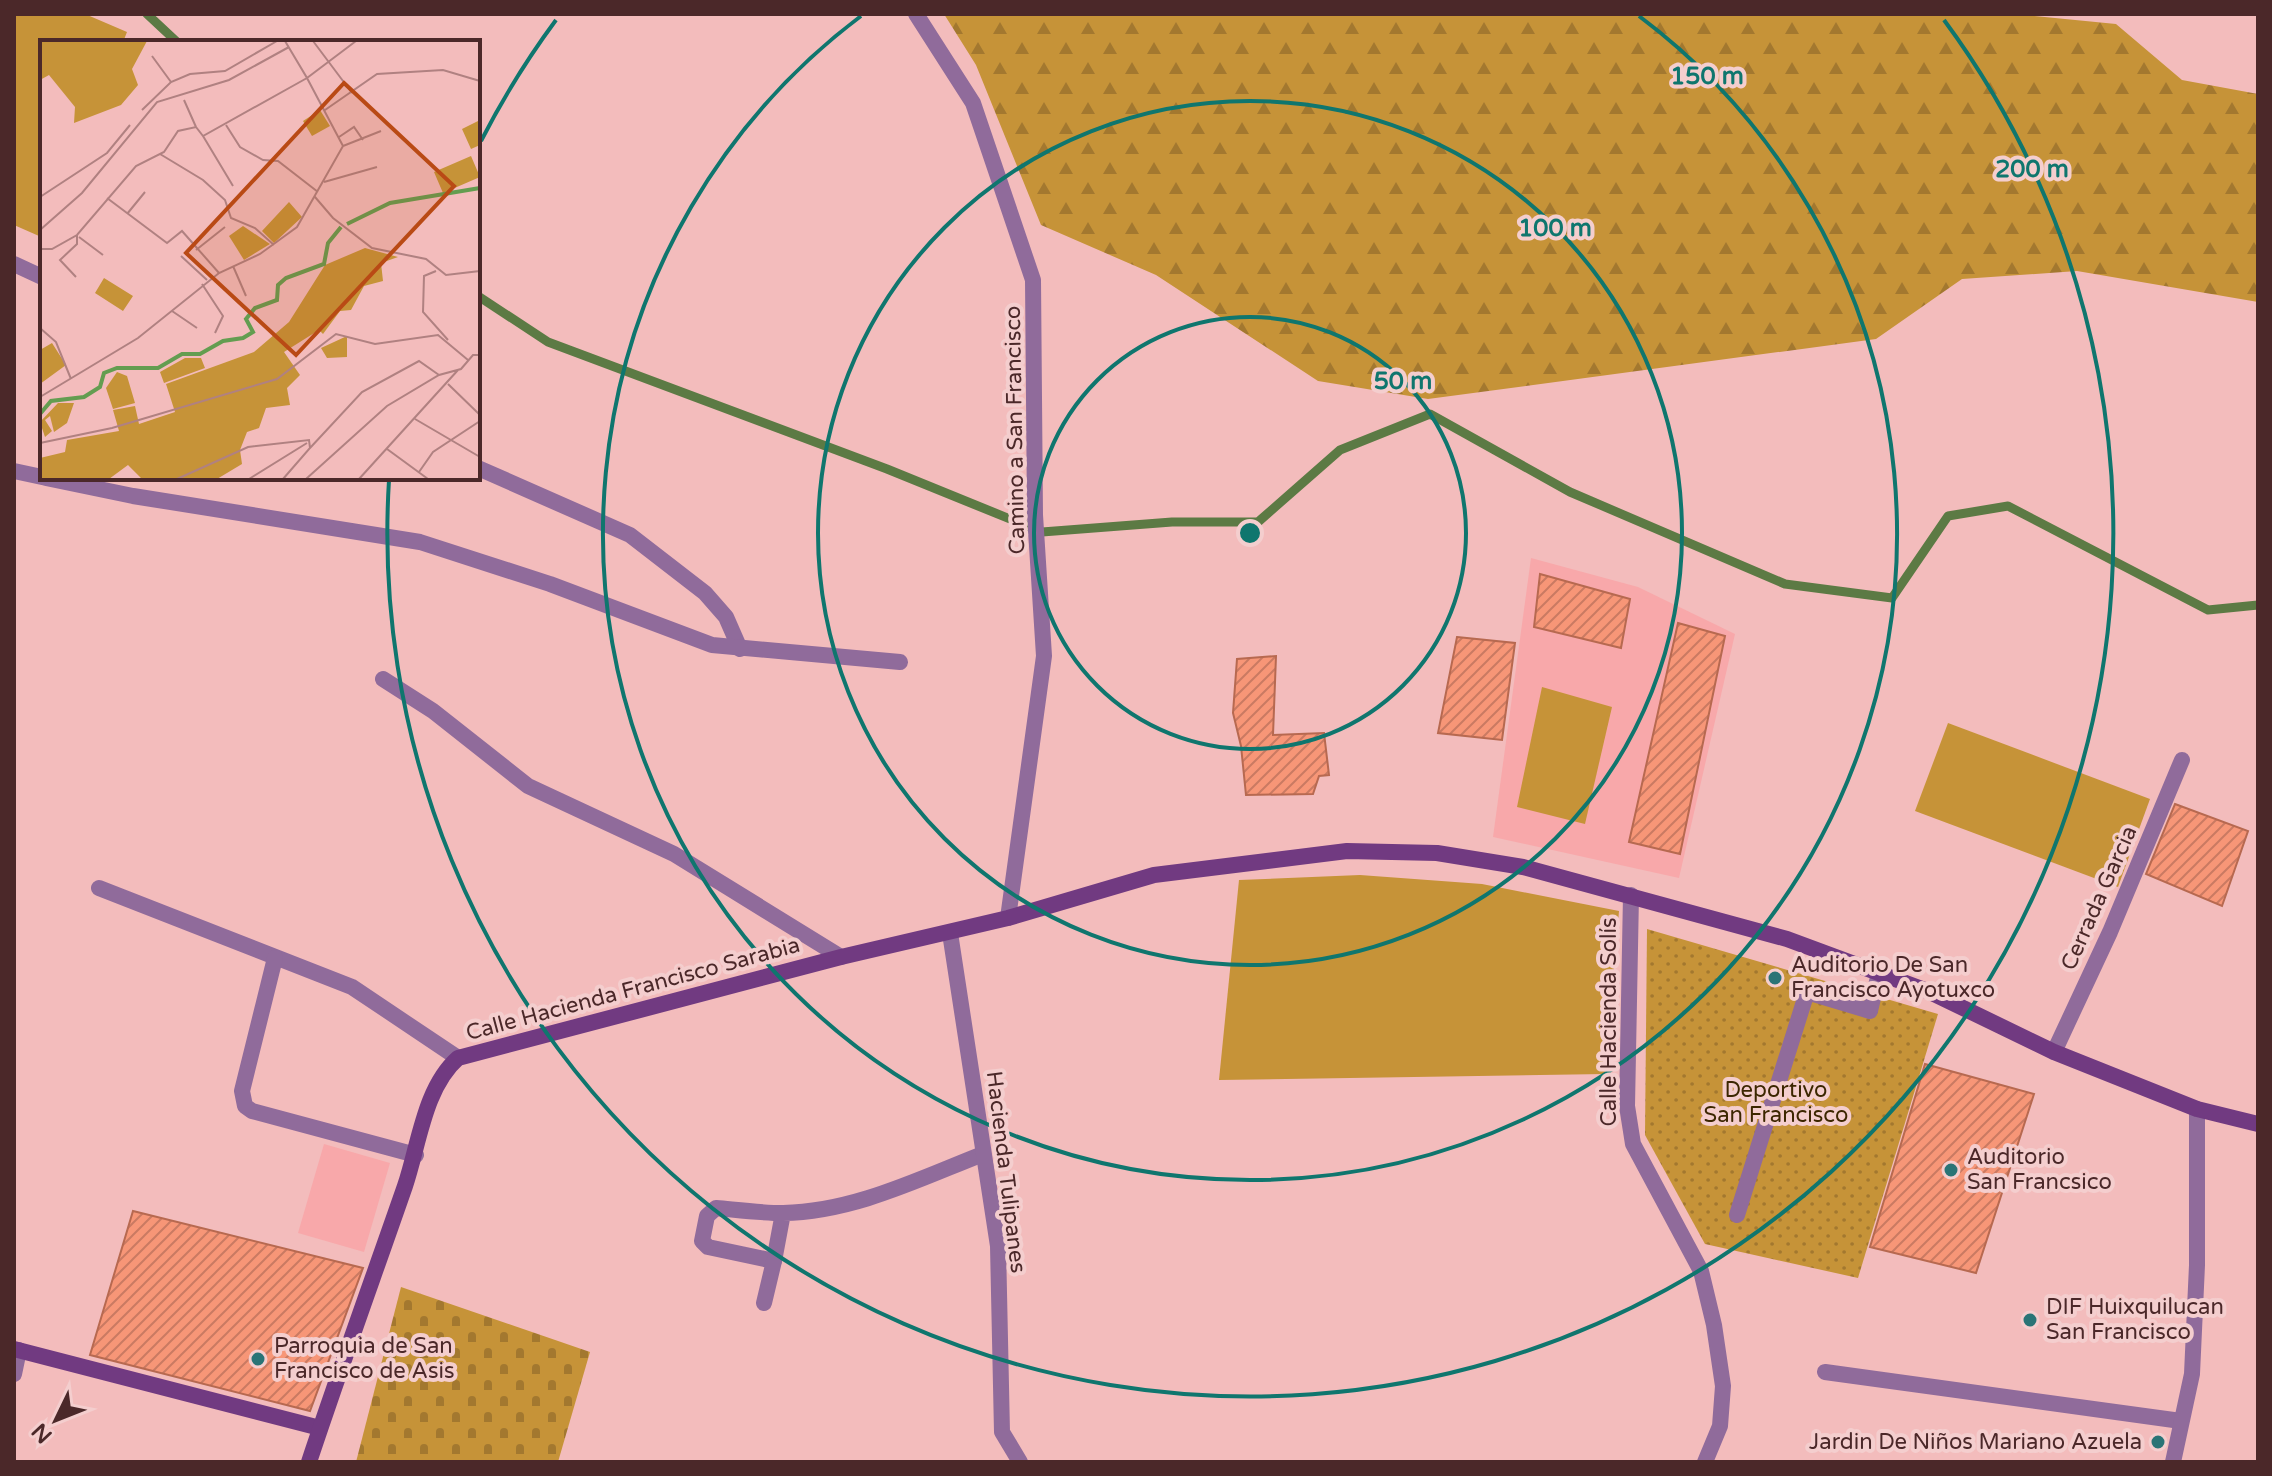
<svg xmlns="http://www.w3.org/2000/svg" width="2272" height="1476" font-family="'Varela Round',sans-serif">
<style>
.built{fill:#f8a8aa}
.green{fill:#c69338}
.forest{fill:url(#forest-firs)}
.cemetery{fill:url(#cemetery-stones)}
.park{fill:url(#park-dots)}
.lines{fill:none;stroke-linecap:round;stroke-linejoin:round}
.stream{stroke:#5c7a44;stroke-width:9}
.building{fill:url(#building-hatch);stroke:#b76950;stroke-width:2}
.lane{stroke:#906b9b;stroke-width:16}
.street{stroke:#906b9b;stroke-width:16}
.secondary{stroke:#713a81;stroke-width:16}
.ring{fill:none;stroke:#0f766e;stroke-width:4}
.poi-dot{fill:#2a7476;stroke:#f4cece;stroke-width:3}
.labels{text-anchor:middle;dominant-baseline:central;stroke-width:8;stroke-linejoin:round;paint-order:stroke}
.street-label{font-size:22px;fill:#4b2829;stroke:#f4cece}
.poi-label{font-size:22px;fill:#4b2829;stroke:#f4cece;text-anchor:start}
.park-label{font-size:22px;fill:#3c2600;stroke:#f4cece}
.inset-river{fill:none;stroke:#639d50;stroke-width:4}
.inset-road{fill:none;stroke:#b08181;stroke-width:2}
.view{fill:#b94a15;fill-opacity:0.15;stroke:#b94a15;stroke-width:4}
.inset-edge{fill:none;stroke:#4b2829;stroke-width:4}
.centre{fill:#0f766e;stroke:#f4cece;stroke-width:4}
.ring-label{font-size:24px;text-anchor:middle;font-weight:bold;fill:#0f766e;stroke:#f4cece;stroke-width:8;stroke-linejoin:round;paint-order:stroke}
</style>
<defs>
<pattern id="forest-firs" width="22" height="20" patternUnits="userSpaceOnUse" patternTransform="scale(2)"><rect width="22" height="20" fill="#c69338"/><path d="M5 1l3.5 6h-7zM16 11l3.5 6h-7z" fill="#a3782f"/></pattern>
<pattern id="cemetery-stones" width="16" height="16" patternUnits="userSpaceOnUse" patternTransform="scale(2)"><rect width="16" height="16" fill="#c69338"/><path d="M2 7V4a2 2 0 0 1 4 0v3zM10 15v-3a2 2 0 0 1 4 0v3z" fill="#a3782f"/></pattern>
<pattern id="park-dots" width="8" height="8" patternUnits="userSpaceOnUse" patternTransform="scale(2)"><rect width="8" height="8" fill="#c69338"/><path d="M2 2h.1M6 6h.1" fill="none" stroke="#a3782f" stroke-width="1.8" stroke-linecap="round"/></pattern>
<pattern id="building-hatch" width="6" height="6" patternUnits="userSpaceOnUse" patternTransform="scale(2)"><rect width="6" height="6" fill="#f79677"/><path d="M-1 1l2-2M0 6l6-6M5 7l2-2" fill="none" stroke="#ca7a62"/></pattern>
</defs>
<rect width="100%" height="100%" fill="#f3bcbc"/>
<g class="built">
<polygon points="1531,558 1638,587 1735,634 1679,878 1493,837"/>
<polygon points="324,1144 390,1163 364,1252 298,1233"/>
</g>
<g class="green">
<polygon points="14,14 85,14 127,32 123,42 42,42 39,236 14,225"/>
<polygon points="1542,687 1612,707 1585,824 1517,807"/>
<polygon points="1948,723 2150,799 2118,887 1915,811"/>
<polygon points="1360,875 1482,884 1619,911 1605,1074 1219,1080 1239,880"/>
</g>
<polygon class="forest" points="944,14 2014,14 2116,24 2182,80 2258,94 2258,302 2077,271 1962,279 1876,339 1428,399 1318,381 1156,275 1041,225 976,65"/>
<polygon class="cemetery" points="401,1287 590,1352 558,1462 356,1462"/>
<polygon class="park" points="1647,929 1938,1014 1858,1278 1705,1244 1645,1135"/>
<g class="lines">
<g class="stream">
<polyline points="147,14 177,42"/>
<polyline points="478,296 548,342 887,469 1042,532 1172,522 1258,522 1340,450 1430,414 1570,492 1785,584 1892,598 1948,516 2008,506 2208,610 2258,605"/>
</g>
</g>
<g class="building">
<polygon points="1540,574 1630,599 1621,648 1534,627"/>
<polygon points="1678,623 1725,636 1680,854 1629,842"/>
<polygon points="1457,637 1515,643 1502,740 1438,733"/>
<polygon points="1276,656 1273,735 1324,733 1329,775 1319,776 1313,794 1246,795 1241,746 1233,713 1237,659"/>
<polygon points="2175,804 2248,831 2222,906 2146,874"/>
<polygon points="1925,1064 2034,1094 1976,1273 1870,1247"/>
<polygon points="133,1211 363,1268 310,1411 90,1355"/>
</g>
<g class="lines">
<g class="lane">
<polyline points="14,264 42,277"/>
<polyline points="478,468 630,535 705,593 726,617 740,649"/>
<polyline points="14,471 42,477"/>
<polyline points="46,478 133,496 420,542 550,584 712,645 900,662"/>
<path d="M 783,1213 L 774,1261 L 708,1247 L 702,1241 L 707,1216 L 716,1208 C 738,1210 761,1213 783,1213 C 853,1212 919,1179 983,1154"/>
<polyline points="1737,1215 1807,992 1870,1011 1879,973"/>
<polyline points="764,1303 774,1261"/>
</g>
<g class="street">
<polyline points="916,14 973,103 1033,280 1035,515 1044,656 1008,918"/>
<polyline points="383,679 433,711 528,786 674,854 841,957"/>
<polyline points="99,888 352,987 458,1058"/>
<polyline points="1631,895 1627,1106 1633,1144 1701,1271 1714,1325 1723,1386 1720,1426 1705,1462"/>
<polyline points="950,933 998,1246 1002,1432 1020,1462"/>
<polyline points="275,958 242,1091 245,1106 252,1111 416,1155"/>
<polyline points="2054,1052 2110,932 2182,760"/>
<polyline points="1825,1372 2181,1421"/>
<polyline points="14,1374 19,1350"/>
<polyline points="2173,1462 2192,1374 2197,1265 2197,1109"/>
</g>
<g class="secondary">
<polyline points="14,1349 320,1428"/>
<path d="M 309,1462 C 340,1369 373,1278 405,1186 C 419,1145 424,1088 458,1058 L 841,957 L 1008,918 L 1154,875 L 1347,851 L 1437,853 L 1523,867 L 1787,939 L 1930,992 L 2054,1052 L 2197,1109 L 2258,1124"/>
</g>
</g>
<g class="ring">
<circle cx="1250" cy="533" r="216"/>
<circle cx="1250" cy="533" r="432"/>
<path d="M1639 16A647 647 0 1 1 861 16"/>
<path d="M481 141A863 863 0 0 1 556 20M1944 20A863 863 0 1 1 389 480"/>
</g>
<g class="poi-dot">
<circle cx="1775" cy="978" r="8"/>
<circle cx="1951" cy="1170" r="8"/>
<circle cx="2030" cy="1320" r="8"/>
<circle cx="258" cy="1359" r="8"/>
<circle cx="2158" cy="1442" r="8"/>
</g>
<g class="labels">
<g class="street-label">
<text transform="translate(1015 430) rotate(-91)">Camino a San Francisco</text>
<text transform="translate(2099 898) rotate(-66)">Cerrada Garcia</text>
<text transform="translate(633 989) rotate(-15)">Calle Hacienda Francisco Sarabia</text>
<text transform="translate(1609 1022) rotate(-90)">Calle Hacienda Solís</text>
<text transform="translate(1006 1172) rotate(83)">Hacienda Tulipanes</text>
</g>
<g class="poi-label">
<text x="1791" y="965">Auditorio De San<tspan x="1791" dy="25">Francisco Ayotuxco</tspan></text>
<text x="1967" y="1157">Auditorio<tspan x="1967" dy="25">San Francsico</tspan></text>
<text x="2046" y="1307">DIF Huixquilucan<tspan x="2046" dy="25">San Francisco</tspan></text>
<text x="274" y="1346">Parroquia de San<tspan x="274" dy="25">Francisco de Asis</tspan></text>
<text x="2142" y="1442" text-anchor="end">Jardin De Niños Mariano Azuela</text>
</g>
<g class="park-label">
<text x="1776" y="1090">Deportivo<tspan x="1776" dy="25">San Francisco</tspan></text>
</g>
</g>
<g transform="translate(40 40)">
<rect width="440" height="440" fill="#f3bcbc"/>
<path d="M 440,80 L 440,105 L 431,109 L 422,89 ZM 431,116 L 440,137 L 403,153 L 394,132 ZM 249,162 L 262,177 L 234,203 L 222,191 ZM 64,238 L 93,256 L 83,271 L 55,253 ZM 307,296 L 307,317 L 287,318 L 281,308 ZM 12,303 L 26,325 L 0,344 L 0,310 ZM 145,318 L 161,318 L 165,328 L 124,343 L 120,332 ZM 77,332 L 87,336 L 95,363 L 73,369 L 66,348 ZM 18,363 L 34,363 L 27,383 L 14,392 L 10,376 L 5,380 L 12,391 L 5,397 L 0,382 Z" fill="#c69338"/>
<path d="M 0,1 L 107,1 L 92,29 L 98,45 L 81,65 L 34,83 L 35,67 L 9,35 L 0,40 ZM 325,208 L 358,217 L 341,223 L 343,241 L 324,246 L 311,270 L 300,271 L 283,294 L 279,290 L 244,312 L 260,335 L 247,348 L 250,365 L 226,368 L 219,388 L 207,392 L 200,410 L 202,424 L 177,439 L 102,439 L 88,425 L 69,439 L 0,439 L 0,418 L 25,412 L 27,400 L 79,391 L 73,370 L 95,366 L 99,384 L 135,372 L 126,344 L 214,312 L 249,282 L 285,225 Z" fill="#c69338"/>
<path d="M 280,70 L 290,86 L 272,96 L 263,81 Z" fill="#c69338"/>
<path d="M 203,186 L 230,204 L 204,220 L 189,196 Z" fill="#c69338"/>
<path class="inset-river" d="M 307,184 L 350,163 L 440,148M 0,374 L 11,361 L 44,357 L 60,347 L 64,333 L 77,328 L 118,328 L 142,314 L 160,314 L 183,301 L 203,298 L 213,292 L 206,279 L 215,268 L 237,260 L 238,245 L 246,238 L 284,224 L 288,203 L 301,187"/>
<path class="inset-road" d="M 273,1 L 312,53M 112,16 L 131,42M 144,60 L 156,87M 102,70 L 131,42 L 150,34 L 185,31 L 237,1M 285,70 L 337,34 L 403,30 L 440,41M 186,85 L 200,107 L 223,120 L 238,121 L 278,152M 163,96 L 193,146M 299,97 L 314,87 L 323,100M 303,106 L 341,91M 120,114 L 163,140 L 185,160 L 191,178 L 215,188 L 234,205M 284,142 L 337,127M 0,157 L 67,113 L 90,85M 275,157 L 293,178 L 332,208 L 386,219 L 406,235 L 440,231M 67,158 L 127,203 L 142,191 L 179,233M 87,174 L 105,152M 0,190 L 42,153 L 117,62 L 189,40 L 249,7M 39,197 L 63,215M 0,209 L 12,209 L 37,195 L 96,126 L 124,112 L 138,91 L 156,87 L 163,96 L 267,38 L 245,1M 156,210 L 185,187M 141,216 L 167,240M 193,226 L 206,256M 396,231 L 384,236 L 383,272 L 408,300M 36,237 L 20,220 L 37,204 L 37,195M 162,244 L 183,276 L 175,293M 132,271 L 157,288M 0,288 L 16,302 L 31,339M 408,344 L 440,375M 0,357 L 98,298 L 179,233 L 220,214 L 257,187 L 303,106 L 267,38 L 316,1M 375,379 L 440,417M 0,403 L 72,388 L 237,339 L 296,294 L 335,304 L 398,295 L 428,320M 270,408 L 322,352 L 379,321 L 399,335M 347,409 L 388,439M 379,432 L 393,412 L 440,381M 137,439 L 208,407 L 269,400 L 270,408 L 243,439M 209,439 L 267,403M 266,439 L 347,366 L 399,335 L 421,329 L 433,315 L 440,315M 319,439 L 418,330"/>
<path class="view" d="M 304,43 L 414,146 L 256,315 L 146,213 Z"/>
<rect width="440" height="440" class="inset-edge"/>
</g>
<circle cx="1250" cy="533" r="12" class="centre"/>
<g class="ring-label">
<text x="1707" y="84">150 m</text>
<text x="2032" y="177">200 m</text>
<text x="1555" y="236">100 m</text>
<text x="1403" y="389">50 m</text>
</g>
<rect width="2272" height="1476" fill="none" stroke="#4b2829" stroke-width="32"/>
<g transform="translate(56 1420) rotate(227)" stroke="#f4cece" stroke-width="6" paint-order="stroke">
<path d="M0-6L14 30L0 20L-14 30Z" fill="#4b2829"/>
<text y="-12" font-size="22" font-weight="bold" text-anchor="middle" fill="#4b2829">N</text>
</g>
</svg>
